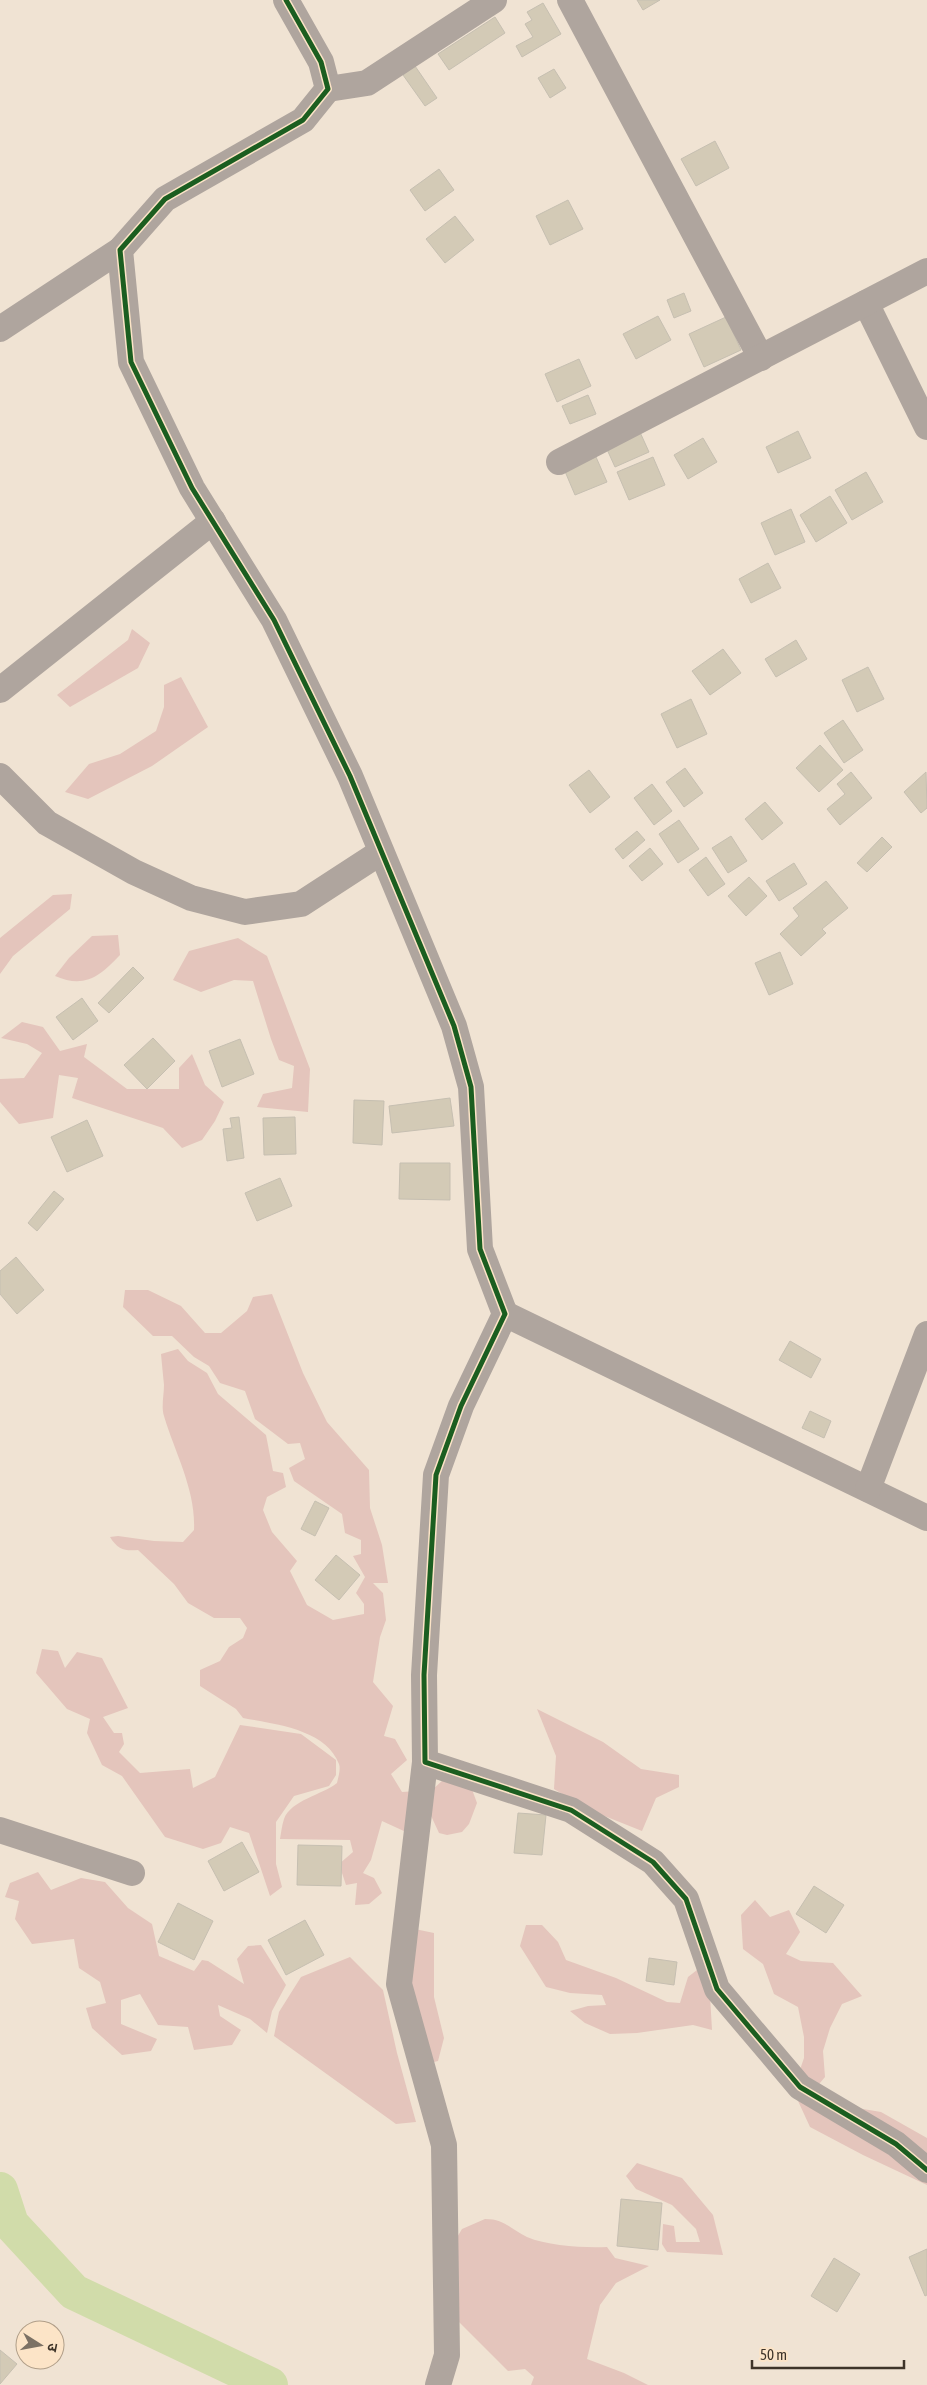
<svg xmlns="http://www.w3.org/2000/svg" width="927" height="2385" font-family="'Asap Condensed','Noto Sans Devanagari',sans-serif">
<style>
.green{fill:#e4c5bc}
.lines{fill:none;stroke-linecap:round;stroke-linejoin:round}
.river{stroke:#d1dcaa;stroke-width:36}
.building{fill:#d3cab6;stroke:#c6bfb1}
.minor{stroke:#afa59e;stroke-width:26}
.cycleway-casing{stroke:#fce4c7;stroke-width:8}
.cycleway{stroke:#1b5e20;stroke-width:5}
</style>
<rect width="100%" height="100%" fill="#f0e3d3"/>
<g class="green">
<polygon points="132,629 150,643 138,668 70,707 57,695 128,640"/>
<polygon points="181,677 208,727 152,766 88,799 65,792 89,764 120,754 156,731 164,707 164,685"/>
<polygon points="72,894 70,909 13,956 0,974 0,938 53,895"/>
<path d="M 118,935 L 120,955 C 100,976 85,989 55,976 L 69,958 L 92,936 Z"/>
<polygon points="238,938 267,956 310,1069 308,1112 257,1107 263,1094 292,1088 294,1066 279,1060 271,1039 253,981 234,980 201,992 173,980 189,951"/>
<polygon points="22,1022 43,1027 60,1051 87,1044 84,1057 127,1089 179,1089 179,1068 192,1054 205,1085 224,1102 215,1121 202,1140 182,1148 163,1128 72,1098 78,1078 59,1075 53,1118 19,1124 0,1102 0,1079 24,1078 42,1053 27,1044 1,1038"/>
<path d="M 125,1290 L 148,1290 L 181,1306 L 205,1333 L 221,1333 L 247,1311 L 253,1297 L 272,1294 L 303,1373 L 327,1422 L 369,1470 L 370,1508 L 382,1545 L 388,1583 L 373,1583 L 383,1593 L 386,1620 L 380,1637 L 373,1682 L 393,1706 L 384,1736 L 395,1739 L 407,1760 L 391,1774 L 402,1792 L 432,1790 L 443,1780 L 470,1784 L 477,1803 L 469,1824 L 462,1832 L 447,1835 L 439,1833 L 427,1807 L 406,1832 L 382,1821 L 371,1860 L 363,1873 L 374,1878 L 382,1893 L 369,1904 L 355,1905 L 357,1883 L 346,1885 L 339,1864 L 353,1852 L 350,1840 L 280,1839 C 281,1833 282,1825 284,1819 C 291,1800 322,1795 337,1783 C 338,1778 341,1769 339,1764 C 326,1729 274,1724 243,1718 L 236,1709 L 200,1686 L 200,1670 L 220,1661 L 229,1647 L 243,1638 L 247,1628 L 240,1618 L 214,1618 L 188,1603 L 174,1584 L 138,1550 C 125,1551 118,1550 110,1537 L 118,1536 L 154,1541 L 183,1542 L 194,1530 C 196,1490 175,1453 164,1416 C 161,1407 164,1395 164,1385 C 163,1375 162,1365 161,1354 L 178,1349 L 188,1361 L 207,1373 L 218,1394 L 266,1435 L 273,1471 L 283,1473 L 286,1487 L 267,1497 L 263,1510 L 272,1532 L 297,1561 L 290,1571 L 307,1605 L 333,1620 L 364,1614 L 364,1604 L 356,1593 L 365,1577 L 353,1556 L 361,1554 L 361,1540 L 345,1533 L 342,1514 L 294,1481 L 289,1468 L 305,1459 L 300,1443 L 288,1444 L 255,1419 L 245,1391 L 220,1383 L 209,1366 L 194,1357 L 172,1336 L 153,1336 L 123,1307 Z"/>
<polygon points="42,1649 58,1651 65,1668 77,1652 102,1658 128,1708 103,1717 114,1733 122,1733 124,1744 119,1752 140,1773 190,1769 193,1788 215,1777 240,1725 301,1734 336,1760 336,1775 329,1786 294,1796 276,1822 276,1864 282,1887 270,1896 249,1833 230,1827 221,1843 203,1849 165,1837 122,1776 102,1765 87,1733 90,1719 67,1709 36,1673"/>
<polygon points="537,1709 603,1742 641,1769 679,1775 679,1787 656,1798 642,1831 587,1809 554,1789 556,1756"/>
<polygon points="38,1872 51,1890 81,1878 105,1882 128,1908 152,1924 159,1956 194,1971 202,1960 208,1961 244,1984 237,1959 248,1946 261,1945 286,1985 272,2011 267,2033 250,2019 218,2005 220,2016 241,2030 232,2045 194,2050 188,2027 158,2025 140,1994 121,2000 121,2024 157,2039 151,2051 122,2055 92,2028 86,2008 106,2003 100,1982 79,1968 74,1939 32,1944 15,1919 19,1901 5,1897 10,1883"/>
<polygon points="755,1900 770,1917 789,1910 800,1932 786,1954 801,1961 833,1963 862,1996 842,2004 830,2028 823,2051 825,2077 808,2097 816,2101 881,2112 927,2138 927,2185 863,2155 810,2127 793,2090 804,2058 804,2037 798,2007 774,1994 763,1964 743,1949 741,1915"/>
<polygon points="526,1925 542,1925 558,1942 566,1960 616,1978 667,2002 680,2003 688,1977 697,1970 710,1995 712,2030 693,2025 637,2033 610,2034 585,2023 570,2011 588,2006 606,2005 602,1995 570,1993 546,1987 520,1946"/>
<polygon points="410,1928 434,1933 434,1997 444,2038 438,2061 426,2064 404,1981"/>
<polygon points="350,1957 383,1990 397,2053 416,2122 396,2124 274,2036 279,2012 301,1977"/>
<polygon points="637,2163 682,2178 713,2215 723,2255 667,2252 662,2244 663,2224 674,2226 676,2242 700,2242 696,2229 672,2205 636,2189 626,2176"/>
<path d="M 485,2219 C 505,2219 510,2229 527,2237 C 548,2246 584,2248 607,2247 L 615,2258 L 649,2266 L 616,2283 L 600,2305 L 587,2359 L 624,2373 L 648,2385 L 531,2385 L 534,2377 L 525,2369 L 508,2371 L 454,2317 L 450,2249 L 462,2229 Z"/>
</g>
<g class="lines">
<polyline class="river" points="0,2190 11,2224 74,2292 270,2385"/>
</g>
<g class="building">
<polygon points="637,0 660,0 643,10"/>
<polygon points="543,3 561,34 522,57 516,46 533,37 525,24 532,20 527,12"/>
<polygon points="495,17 505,33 449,70 438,54"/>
<polygon points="415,66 437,98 425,106 403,75"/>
<polygon points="554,69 566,88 550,98 538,78"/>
<polygon points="715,141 729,168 696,186 681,159"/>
<polygon points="439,169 454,190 425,211 410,190"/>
<polygon points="568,200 583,229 550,245 536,216"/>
<polygon points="455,216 474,240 445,263 426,239"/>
<polygon points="684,293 691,311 674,318 667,300"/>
<polygon points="658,316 671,340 636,359 623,334"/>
<polygon points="726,317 741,350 704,367 689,334"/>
<polygon points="579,359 591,386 557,402 545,374"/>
<polygon points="588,395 596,414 570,424 562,406"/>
<polygon points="639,430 649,452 615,467 605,445"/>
<polygon points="798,431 811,458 778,473 766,447"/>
<polygon points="703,438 717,462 688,479 674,455"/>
<polygon points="596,457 607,482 575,495 564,469"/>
<polygon points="653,457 665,485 629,500 617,472"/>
<polygon points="866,472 883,502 852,520 835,490"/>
<polygon points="830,496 847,523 816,542 800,515"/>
<polygon points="791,509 805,542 775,555 761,523"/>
<polygon points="768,563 781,588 751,603 739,579"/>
<polygon points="796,640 807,659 776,677 765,659"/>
<polygon points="723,649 741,673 710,695 692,671"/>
<polygon points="868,667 884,699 857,712 842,680"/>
<polygon points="691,699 707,734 677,748 661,714"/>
<polygon points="843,720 863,750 844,763 824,733"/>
<polygon points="820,745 843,770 819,792 796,768"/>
<polygon points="685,768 703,793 684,807 666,782"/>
<polygon points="589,770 610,797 590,813 569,785"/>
<polygon points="851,772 872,798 840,825 827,809 845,794 837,784"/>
<polygon points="926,772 927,808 921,813 904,792"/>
<polygon points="652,784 672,811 654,825 634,798"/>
<polygon points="765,802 783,823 762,840 745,819"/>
<polygon points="679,820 699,849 678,863 659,834"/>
<polygon points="637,831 645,840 623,859 615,849"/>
<polygon points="731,836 747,861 728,873 712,848"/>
<polygon points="882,837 892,847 867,872 857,863"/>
<polygon points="650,848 663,864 642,881 629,866"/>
<polygon points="706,857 725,884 708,896 689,870"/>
<polygon points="794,863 807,884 779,901 766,881"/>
<polygon points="749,877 767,896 746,916 728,896"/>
<polygon points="826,881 848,908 822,929 826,933 801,956 780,934 799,916 793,908"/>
<polygon points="780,952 793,984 769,995 755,963"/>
<polygon points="133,967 144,978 109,1013 98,1003"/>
<polygon points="82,998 98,1021 73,1040 56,1017"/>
<polygon points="153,1038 175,1061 147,1089 124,1065"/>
<polygon points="240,1039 254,1074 222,1087 209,1051"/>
<polygon points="450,1098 454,1126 392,1133 389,1106"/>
<polygon points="354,1100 384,1101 382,1145 353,1143"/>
<polygon points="239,1117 244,1158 227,1161 223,1129 232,1128 230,1118"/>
<polygon points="295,1117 296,1154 264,1155 263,1118"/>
<polygon points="87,1120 103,1156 67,1172 51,1137"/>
<polygon points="400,1163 450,1163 450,1200 399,1199"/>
<polygon points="280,1178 292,1206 257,1221 245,1193"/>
<polygon points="54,1191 64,1199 37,1231 28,1223"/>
<polygon points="16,1257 44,1290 17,1314 0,1294 0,1271"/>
<polygon points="790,1341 821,1359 811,1378 779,1360"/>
<polygon points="810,1411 831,1421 824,1438 802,1428"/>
<polygon points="315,1501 329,1508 315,1536 301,1529"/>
<polygon points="336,1555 360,1575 339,1600 315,1580"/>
<polygon points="518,1813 546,1815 542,1855 514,1853"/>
<polygon points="242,1842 259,1872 224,1891 208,1861"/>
<polygon points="298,1845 342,1846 341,1886 297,1885"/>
<polygon points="814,1886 844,1905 826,1933 796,1914"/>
<polygon points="178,1903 213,1921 194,1960 158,1942"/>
<polygon points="305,1920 324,1955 286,1975 268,1940"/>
<polygon points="649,1958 677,1962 674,1985 646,1981"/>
<polygon points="621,2199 662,2203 658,2250 617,2246"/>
<polygon points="927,2249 927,2295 925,2296 909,2257"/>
<polygon points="834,2258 860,2274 837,2312 811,2296"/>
<polygon points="0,2350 17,2364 0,2384"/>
</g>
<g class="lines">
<g class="minor">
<polyline points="286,0 321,62 328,89 303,120 165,199 120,250 131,362 192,488 274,620 350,776 454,1026 471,1087 480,1249 505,1314 461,1406 436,1475 424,1675 425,1762 571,1810 653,1862 686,1899 717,1989 800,2087 896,2144 927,2170"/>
<polyline points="570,0 761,358"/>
<polyline points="328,89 367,83 494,0"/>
<polyline points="866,303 927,427"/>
<polyline points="0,329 120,250"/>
<polyline points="559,462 927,271"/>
<polyline points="0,690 213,521"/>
<polyline points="0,776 47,823 134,872 191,898 245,912 301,904 381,852"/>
<polyline points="505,1314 927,1518"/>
<polyline points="868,1489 927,1334"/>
<polyline points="425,1762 399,1984 444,2145 447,2355 438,2385"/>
<polyline points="0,1830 132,1873"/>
</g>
<defs>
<polyline id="cycleway" points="286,0 321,62 328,89 303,120 165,199 120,250 131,362 192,488 274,620 350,776 454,1026 471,1087 480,1249 505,1314 461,1406 436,1475 424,1675 425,1762 571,1810 653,1862 686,1899 717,1989 800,2087 896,2144 927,2170"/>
</defs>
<use href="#cycleway" class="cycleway-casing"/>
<use href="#cycleway" class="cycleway"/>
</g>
<g transform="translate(40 2345) rotate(101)"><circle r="24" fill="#fce4c7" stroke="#b09e88"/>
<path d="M0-4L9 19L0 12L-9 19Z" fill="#7c7164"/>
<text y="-8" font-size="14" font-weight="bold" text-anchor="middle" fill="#3e3429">उ</text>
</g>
<path d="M752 2360v8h152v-8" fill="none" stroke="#3e3429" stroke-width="2.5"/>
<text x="760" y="2360" font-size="15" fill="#3e3429" stroke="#fce4c7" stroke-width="4" paint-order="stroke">50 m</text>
</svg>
